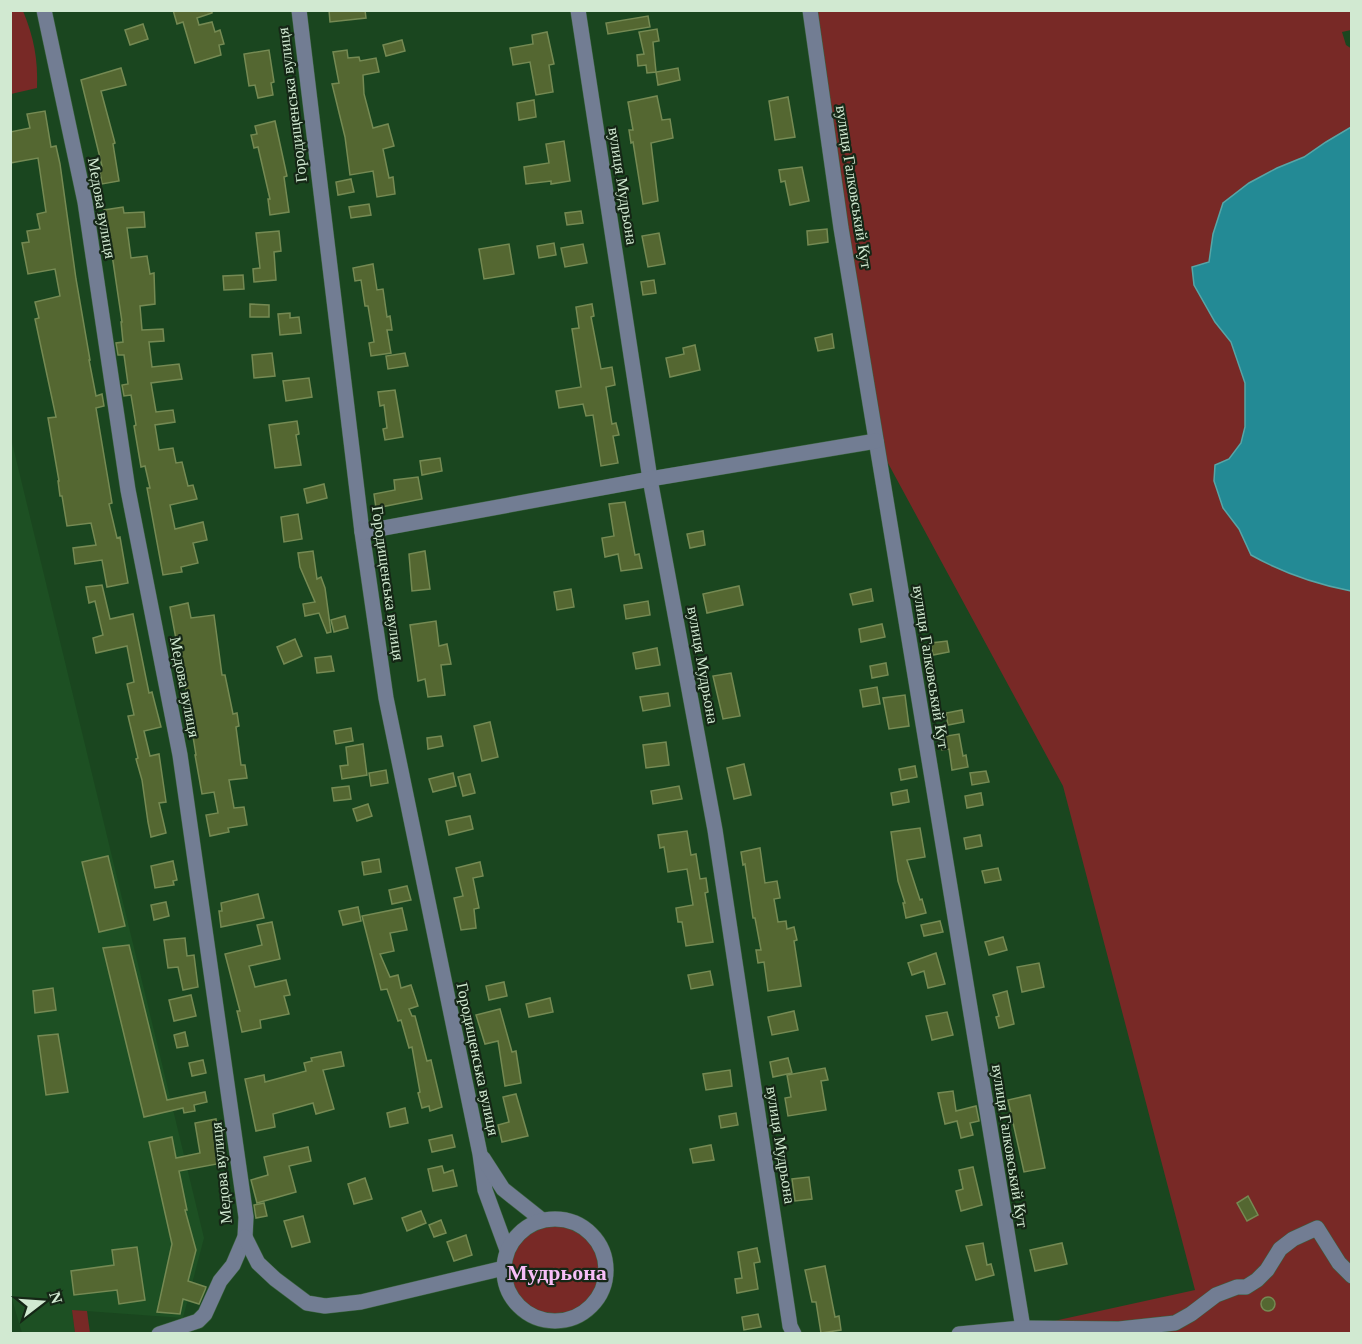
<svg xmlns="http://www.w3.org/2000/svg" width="1362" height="1344" font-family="Georgia,serif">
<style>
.built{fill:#1d5023}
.green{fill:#782926}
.water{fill:#238a95;stroke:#57a6a7;stroke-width:1.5}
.building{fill:#546731;stroke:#758a53;stroke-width:1.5}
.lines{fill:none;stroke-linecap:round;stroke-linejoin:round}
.minor-casing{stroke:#3b633f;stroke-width:16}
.minor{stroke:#727d93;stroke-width:15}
.labels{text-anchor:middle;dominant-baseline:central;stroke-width:4.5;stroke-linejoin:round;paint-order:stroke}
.street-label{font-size:16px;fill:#d1e9d1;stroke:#152716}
.district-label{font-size:22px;font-weight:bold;fill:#f7bef8;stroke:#152716}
</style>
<rect width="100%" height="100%" fill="#1a461f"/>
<polygon class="built" points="10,434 204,1238 183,1318 72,1310 75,1333 22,1333 11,1296"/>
<g class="green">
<path d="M 10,11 L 23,11 C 34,38 38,59 37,88 L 11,94 Z"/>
<polygon points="810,11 1351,11 1351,30 1342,32 1346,45 1352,49 1351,1333 959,1333 1022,1328 1195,1290 1063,786 876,441"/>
<circle cx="556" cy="1270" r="50"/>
<polygon points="72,1310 87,1311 90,1333 75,1333"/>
</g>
<path class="water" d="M 1351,127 L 1351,591 C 1315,584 1283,573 1251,555 L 1239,529 L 1223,508 L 1214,481 L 1215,465 L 1229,459 L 1241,443 L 1245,427 L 1245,383 L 1231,342 L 1215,322 L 1194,285 L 1192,267 L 1209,262 L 1213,234 L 1223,203 L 1249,183 L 1277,168 L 1304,157 L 1326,142 Z"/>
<g class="building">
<polygon points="173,10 212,10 212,13 197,18 199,25 212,22 215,32 220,30 224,44 219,45 221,55 195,63 183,22 177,24"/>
<polygon points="329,10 365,10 366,18 330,22"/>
<polygon points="648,16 650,27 608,34 606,23"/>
<polygon points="143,24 148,39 130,45 125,30"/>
<polygon points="657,29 659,41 653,42 656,72 647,73 646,65 638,66 637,55 644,54 639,32"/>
<polygon points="547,32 554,64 549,65 553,92 536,95 530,62 513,65 510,48 533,44 532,35"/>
<polygon points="402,40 405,51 386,56 383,45"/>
<polygon points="269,50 274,82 271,83 273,95 258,98 255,85 249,86 244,54"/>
<polygon points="347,50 348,58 359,57 360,61 376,58 379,72 363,75 364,94 373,128 388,124 394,146 383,149 389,178 393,177 395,194 377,197 373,171 350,175 345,137 332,84 339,83 333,52"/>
<polygon points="121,68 126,85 101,91 115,143 113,144 119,181 102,184 99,166 102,166 81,80"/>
<polygon points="678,68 680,80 658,85 656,72"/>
<polygon points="657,96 662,120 670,119 673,138 651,143 658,201 643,204 633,142 631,143 629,130 633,130 628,102"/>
<polygon points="788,97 795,137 775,140 769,101"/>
<polygon points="534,100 536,117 519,120 517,103"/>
<polygon points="45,111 51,147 56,146 60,164 76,279 90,360 89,360 96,396 102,394 104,406 96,408 112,503 109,504 117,538 120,537 128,583 107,587 102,560 75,564 73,548 96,545 91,523 67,526 62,496 60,496 58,481 59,481 48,418 56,417 35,319 39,318 35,302 60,296 55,269 28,274 22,243 29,242 27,231 40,229 37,214 46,212 38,158 10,163 10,132 30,128 27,114"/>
<polygon points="275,121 287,176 284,177 289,212 270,215 268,199 270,199 258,147 254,148 251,135 257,134 255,126"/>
<polygon points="564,141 570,181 551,184 551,181 526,184 524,167 549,163 546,144"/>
<polygon points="802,167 809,201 790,205 785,181 781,182 779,170"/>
<polygon points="351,179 354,192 338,195 336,182"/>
<polygon points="369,204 371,215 351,218 349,207"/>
<polygon points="123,207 124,213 144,212 145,227 127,228 131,258 147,256 150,274 154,273 155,304 140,306 142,330 163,329 164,341 149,342 152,367 179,364 182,379 151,383 156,412 173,410 175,422 155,425 159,450 173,448 176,463 182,462 188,486 193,485 197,499 170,505 175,529 203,522 207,540 193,543 198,563 181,567 182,572 163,575 147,488 150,488 145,466 141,467 134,426 136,425 131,395 124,396 122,385 128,384 124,355 118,355 116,343 123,342 121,322 122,322 110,241 108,241 104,210"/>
<polygon points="581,211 583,223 567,225 565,213"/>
<polygon points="827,229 828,242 808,245 807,231"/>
<polygon points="279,231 281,251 274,252 276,280 254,282 253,269 260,268 256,233"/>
<polygon points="659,233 665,264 648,267 642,236"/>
<polygon points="554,243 556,255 539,258 537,246"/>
<polygon points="509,244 514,274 484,279 479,249"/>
<polygon points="583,244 587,263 565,267 561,248"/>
<polygon points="373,264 377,290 383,289 387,317 390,316 392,330 387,330 391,353 371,356 369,343 374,342 368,306 365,306 361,280 355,281 353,268"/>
<polygon points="243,275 244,289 224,290 223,276"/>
<polygon points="654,280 656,293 643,295 641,282"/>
<polygon points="250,304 269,305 269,317 250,317"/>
<polygon points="592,304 594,316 591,317 601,369 612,367 615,385 606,387 612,424 616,423 619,435 613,436 618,463 601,466 593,415 586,416 583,404 559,408 556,391 581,387 572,329 579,328 576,307"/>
<polygon points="290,313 290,318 299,317 301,333 280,335 278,314"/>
<polygon points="832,334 834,348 818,351 815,338"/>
<polygon points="695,345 700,370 670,377 666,358 684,354 683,348"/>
<polygon points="272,353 275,376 254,378 252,355"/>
<polygon points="405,353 408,366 388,369 386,356"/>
<polygon points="309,378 312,397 286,401 283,381"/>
<polygon points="395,390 403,437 385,440 383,429 387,428 384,405 380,406 378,392"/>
<polygon points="297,421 299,434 296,435 301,465 275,468 269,425"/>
<polygon points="440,458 442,471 422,475 420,461"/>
<polygon points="418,477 422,499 376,508 374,494 395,490 394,480"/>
<polygon points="324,484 327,498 307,503 304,489"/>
<polygon points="625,502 635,555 639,554 642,568 621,571 618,554 605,557 602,538 614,536 609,504"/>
<polygon points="298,514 302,539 284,542 281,517"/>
<polygon points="703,531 705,545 690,548 687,534"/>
<polygon points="313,551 317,579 321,577 325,588 331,632 327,633 319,613 305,616 303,604 315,602 300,567 298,553"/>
<polygon points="425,551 430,589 412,591 409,554"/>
<polygon points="102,585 110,619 133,614 149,693 152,692 161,727 144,731 150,756 159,754 166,802 159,803 166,833 151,837 148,822 142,780 136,759 138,758 128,716 134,715 127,684 134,682 127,646 96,653 93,638 103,635 95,601 89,603 86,587"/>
<polygon points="739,586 743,605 707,613 703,594"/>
<polygon points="571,589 574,607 557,610 554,592"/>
<polygon points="871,589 873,601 853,605 850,594"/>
<polygon points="648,601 650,615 626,619 624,605"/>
<polygon points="188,603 191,618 214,615 222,675 225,675 233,714 237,713 239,726 236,727 241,765 245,765 247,778 229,780 234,808 244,807 247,825 228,828 229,832 210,836 206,815 218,813 214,792 202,794 195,755 196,755 189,712 190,712 181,662 179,662 173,640 176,639 170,607"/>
<polygon points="345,616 348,628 334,632 331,620"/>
<polygon points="436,621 439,646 447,644 451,664 441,665 445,695 428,697 425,679 418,681 410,625"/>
<polygon points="882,624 885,637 861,642 859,629"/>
<polygon points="295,639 302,656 284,664 277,647"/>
<polygon points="947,641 949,652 933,655 931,643"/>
<polygon points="657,648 660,665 636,669 633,653"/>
<polygon points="331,656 334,671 317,673 315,658"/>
<polygon points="886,663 888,675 872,678 870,666"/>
<polygon points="731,673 740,716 723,719 713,676"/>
<polygon points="877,687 880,704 863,707 860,690"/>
<polygon points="668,693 670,706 643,711 640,697"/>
<polygon points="905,695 909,726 889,729 883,698"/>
<polygon points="962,710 964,722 948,725 946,713"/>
<polygon points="490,722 498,757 482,761 474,726"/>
<polygon points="351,728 353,741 336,744 334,731"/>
<polygon points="959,734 963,756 966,755 968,767 952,770 949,749 942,750 940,737"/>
<polygon points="441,736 443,746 428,749 427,738"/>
<polygon points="666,742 669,765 646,768 643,745"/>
<polygon points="363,744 367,775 342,779 340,766 348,765 346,747"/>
<polygon points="744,764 751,795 734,799 727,768"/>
<polygon points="915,766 917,777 901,780 899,769"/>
<polygon points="386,770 388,783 371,786 369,773"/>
<polygon points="986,771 989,782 972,785 970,773"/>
<polygon points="453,773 456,786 433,792 429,779"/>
<polygon points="470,774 475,793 463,796 458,777"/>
<polygon points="349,786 351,799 334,801 332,788"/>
<polygon points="679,786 682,799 653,804 651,791"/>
<polygon points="907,790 909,802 893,805 891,793"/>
<polygon points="981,793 983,805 967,808 965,796"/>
<polygon points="368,804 372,816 357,821 353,809"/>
<polygon points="470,816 473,829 449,835 446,821"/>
<polygon points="920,828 925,857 907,860 920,900 922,899 926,913 906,918 903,903 905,903 898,881 891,832"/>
<polygon points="687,831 691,855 696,854 700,879 706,878 708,892 705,893 713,942 686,946 682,922 678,922 676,908 693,905 687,869 668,872 664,847 660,848 658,835"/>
<polygon points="980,835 982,846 966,849 964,838"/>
<polygon points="760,848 765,883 777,881 780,898 774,899 778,922 786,921 787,929 794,927 797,940 794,941 801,986 768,991 764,962 758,963 756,950 761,950 755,918 753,918 745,864 743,865 741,852"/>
<polygon points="108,856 125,926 99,932 82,862"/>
<polygon points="379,859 381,872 364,875 362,862"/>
<polygon points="173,861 177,880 173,881 174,885 155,888 151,866"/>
<polygon points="480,862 483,876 473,878 479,908 474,909 476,928 461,930 454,898 463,896 456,868"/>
<polygon points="998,868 1001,880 985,883 982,871"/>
<polygon points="407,886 411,900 392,904 389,890"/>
<polygon points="258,894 264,918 221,927 219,911 222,911 221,903"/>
<polygon points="166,902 169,916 154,920 151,905"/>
<polygon points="358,907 361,921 343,925 339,911"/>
<polygon points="402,908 407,930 390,933 394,951 380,954 390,977 398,975 401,988 411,985 418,1006 409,1009 412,1016 415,1016 427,1061 431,1060 442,1107 430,1111 429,1106 422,1108 418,1093 420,1092 412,1047 409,1048 401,1020 398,1021 387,989 381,990 362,916"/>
<polygon points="940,921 943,932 924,936 921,925"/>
<polygon points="272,922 280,959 249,966 255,987 286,980 290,995 284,996 289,1014 260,1020 261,1028 242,1032 237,1011 240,1011 225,954 262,945 257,925"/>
<polygon points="1003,937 1007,950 989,955 985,942"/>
<polygon points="185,938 187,956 194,955 198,987 183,990 178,967 168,968 164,940"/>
<polygon points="129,945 167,1100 205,1092 207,1102 194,1105 195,1111 184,1113 183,1108 144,1117 103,948"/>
<polygon points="936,953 945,984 928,988 924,971 912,975 908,963"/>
<polygon points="1039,963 1044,987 1022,992 1017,967"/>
<polygon points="710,971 713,985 691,989 688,975"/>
<polygon points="504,982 507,996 489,1000 486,986"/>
<polygon points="53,988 56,1010 35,1013 33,991"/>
<polygon points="1007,991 1014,1024 999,1028 996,1017 999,1016 993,995"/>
<polygon points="191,995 196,1016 174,1021 169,1000"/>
<polygon points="550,998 553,1012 529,1017 526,1004"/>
<polygon points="500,1009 512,1052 516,1051 521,1083 505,1086 498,1041 485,1044 476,1015"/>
<polygon points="794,1011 798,1030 772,1035 768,1017"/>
<polygon points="947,1012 953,1035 932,1040 926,1016"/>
<polygon points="185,1032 188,1046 177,1048 174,1035"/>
<polygon points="58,1034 68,1092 46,1095 38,1036"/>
<polygon points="341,1052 344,1066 323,1070 334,1109 316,1114 313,1103 273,1114 275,1127 256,1131 245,1079 264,1075 265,1082 306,1071 304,1063 312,1061 311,1058"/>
<polygon points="788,1058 792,1073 773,1077 770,1062"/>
<polygon points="203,1060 206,1073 192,1076 189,1063"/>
<polygon points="825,1068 828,1080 821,1081 826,1110 788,1116 785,1098 791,1097 787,1075"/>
<polygon points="730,1070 732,1086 706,1090 703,1074"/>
<polygon points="953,1091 956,1111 976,1106 979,1121 970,1123 973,1135 961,1138 957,1121 945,1124 938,1093"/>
<polygon points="516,1094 528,1136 502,1142 498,1125 509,1122 503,1097"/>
<polygon points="1030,1095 1045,1168 1024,1172 1008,1100"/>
<polygon points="405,1108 408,1123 390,1127 387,1113"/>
<polygon points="736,1113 738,1125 721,1128 719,1116"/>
<polygon points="216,1119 222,1157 216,1158 217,1164 179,1171 187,1210 185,1210 196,1250 188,1281 206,1287 205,1290 199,1304 183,1299 180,1314 157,1312 172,1244 149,1142 172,1137 176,1158 200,1153 195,1123"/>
<polygon points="452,1135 455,1147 432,1152 429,1140"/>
<polygon points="711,1145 714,1160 693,1163 690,1149"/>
<polygon points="308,1147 311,1161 289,1166 296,1192 257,1203 251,1180 268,1175 264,1157"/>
<polygon points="442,1166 444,1173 453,1170 457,1186 433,1191 428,1169"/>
<polygon points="973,1167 982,1205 961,1211 956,1191 963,1189 959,1170"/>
<polygon points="809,1177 812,1199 795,1201 792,1179"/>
<polygon points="365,1178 372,1199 354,1204 348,1184"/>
<polygon points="1248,1196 1258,1215 1247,1221 1237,1203"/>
<polygon points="264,1203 267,1216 256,1218 254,1205"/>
<polygon points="421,1211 426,1223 407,1231 402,1218"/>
<polygon points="303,1216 310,1242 292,1247 284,1221"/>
<polygon points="441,1220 446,1233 434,1237 429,1225"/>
<polygon points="466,1235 472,1255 454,1261 447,1242"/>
<polygon points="983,1243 987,1265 991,1264 994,1275 976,1280 966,1246"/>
<polygon points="1062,1243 1067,1264 1035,1271 1030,1250"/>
<polygon points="137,1247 145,1300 119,1304 117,1290 74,1295 71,1271 114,1265 112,1250"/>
<polygon points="757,1248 760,1262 754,1263 758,1289 737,1293 735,1279 742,1278 738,1252"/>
<polygon points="825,1266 835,1317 839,1316 841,1330 821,1333 816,1302 812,1302 805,1270"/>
<circle cx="1268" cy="1304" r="7"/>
<polygon points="758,1314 761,1327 744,1330 742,1317"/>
</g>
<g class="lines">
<defs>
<g id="minor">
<polyline points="44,10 85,202 128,490 180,755 246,1217 245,1237 233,1265 220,1281 205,1314 198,1321 159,1334"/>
<polyline points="299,10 362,532 386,698 480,1154 485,1190 507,1250"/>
<polyline points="578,10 650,479 715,830 790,1326 794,1334"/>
<polyline points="810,10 841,228 1024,1334"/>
<polyline points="362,532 650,479 876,441"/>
<polyline points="483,1158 503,1189 542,1220"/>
<circle cx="555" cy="1270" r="51"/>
<polyline points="245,1237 258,1263 275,1279 307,1303 325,1306 361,1302 504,1268"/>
<polyline points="959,1334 1022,1328 1119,1329 1175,1323 1191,1314 1216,1295 1237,1287 1246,1287 1257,1280 1267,1270 1280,1249 1293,1239 1317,1228 1339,1263 1352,1276"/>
</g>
</defs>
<use href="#minor" class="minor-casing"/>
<use href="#minor" class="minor"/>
</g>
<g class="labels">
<g class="street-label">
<text transform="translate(292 105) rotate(-97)">Городищенська вулиця</text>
<text transform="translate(623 186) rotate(81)">вулиця Мудрьона</text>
<text transform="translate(854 187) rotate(81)">вулиця Галковський Кут</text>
<text transform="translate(102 208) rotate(80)">Медова вулиця</text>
<text transform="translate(388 583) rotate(82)">Городищенська вулиця</text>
<text transform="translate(703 665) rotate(80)">вулиця Мудрьона</text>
<text transform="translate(931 667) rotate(81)">вулиця Галковський Кут</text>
<text transform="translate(185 687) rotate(79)">Медова вулиця</text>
<text transform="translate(478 1059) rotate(78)">Городищенська вулиця</text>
<text transform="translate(781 1145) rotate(81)">вулиця Мудрьона</text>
<text transform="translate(1010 1146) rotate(81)">вулиця Галковський Кут</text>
<text transform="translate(221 1173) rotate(-96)">Медова вулиця</text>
</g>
<g class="district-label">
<text x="557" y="1272">Мудрьона</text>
</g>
</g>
<rect width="1362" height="1344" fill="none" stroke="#d1e9d1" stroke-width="24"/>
<g transform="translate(42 1302) rotate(73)" stroke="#152716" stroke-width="4.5" paint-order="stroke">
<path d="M0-4.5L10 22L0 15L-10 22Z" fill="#d1e9d1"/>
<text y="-9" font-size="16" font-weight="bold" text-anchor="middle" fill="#d1e9d1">N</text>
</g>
</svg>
